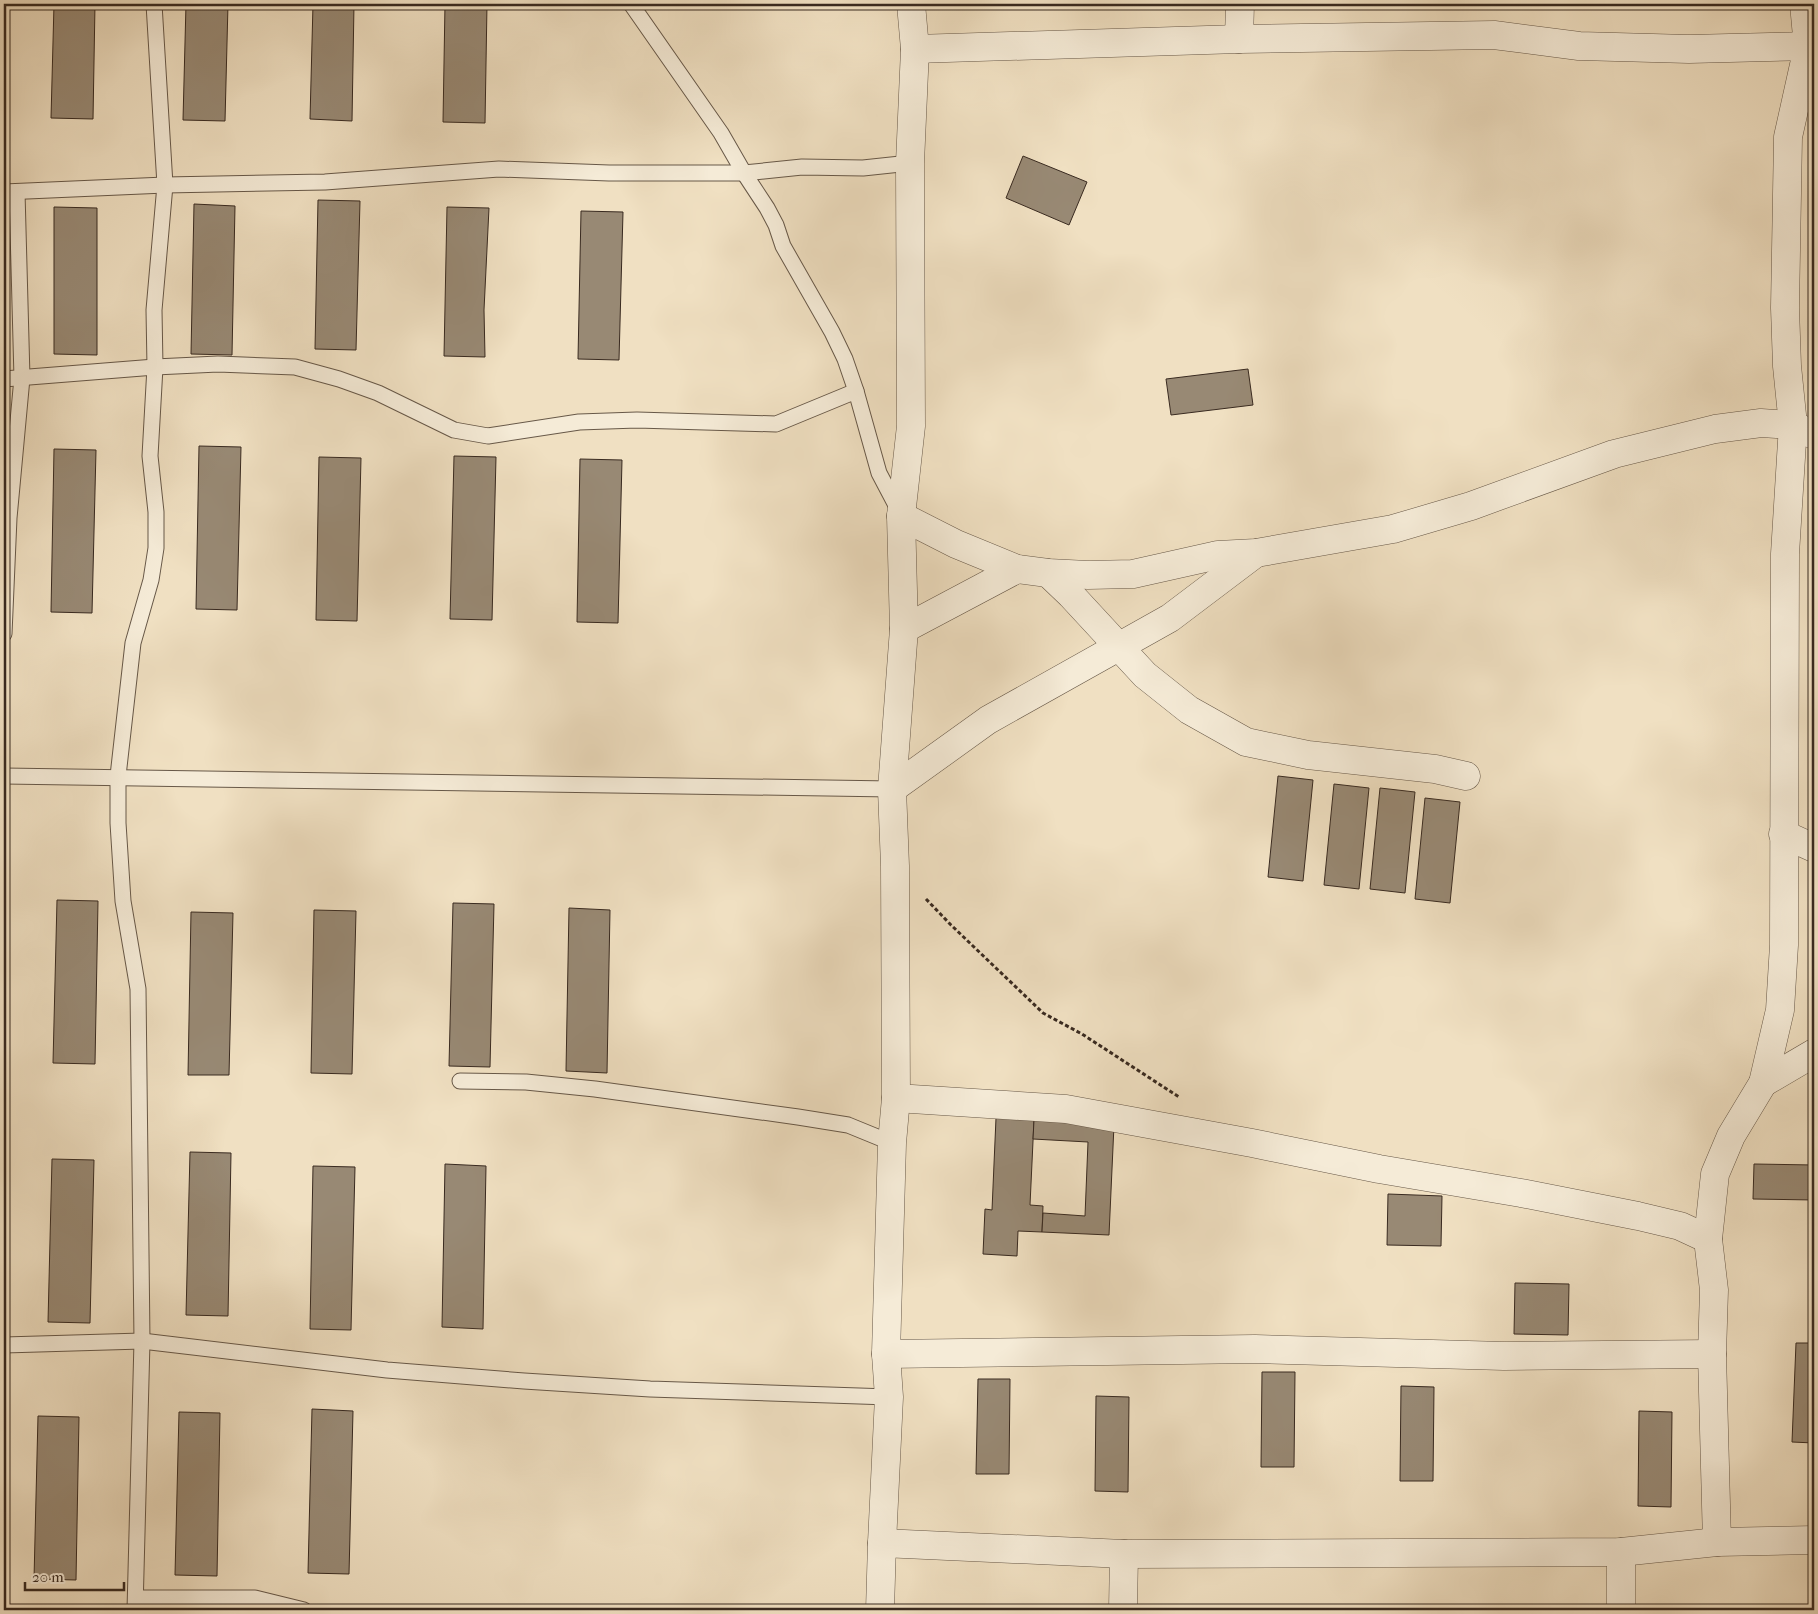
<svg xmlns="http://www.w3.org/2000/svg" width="1818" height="1614" font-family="'IM FELL French Canon',serif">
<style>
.building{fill:#988974;stroke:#392a20}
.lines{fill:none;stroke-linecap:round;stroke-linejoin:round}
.lane-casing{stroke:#675848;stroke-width:17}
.street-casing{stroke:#675848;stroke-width:29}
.path{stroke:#392a20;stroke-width:3;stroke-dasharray:4 2.5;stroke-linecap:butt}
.lane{stroke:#f5ebd7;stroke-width:15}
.street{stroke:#f5ebd7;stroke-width:28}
</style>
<rect width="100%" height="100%" fill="#f0e0c2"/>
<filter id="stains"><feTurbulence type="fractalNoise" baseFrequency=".004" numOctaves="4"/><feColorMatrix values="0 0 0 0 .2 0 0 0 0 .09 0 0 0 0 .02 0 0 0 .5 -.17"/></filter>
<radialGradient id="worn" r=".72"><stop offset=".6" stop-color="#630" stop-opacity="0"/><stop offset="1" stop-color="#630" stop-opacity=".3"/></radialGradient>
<g class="building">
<polygon points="54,4 95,4 93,119 51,118"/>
<polygon points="186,4 228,4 225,121 183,120"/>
<polygon points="313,4 354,4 352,121 310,119"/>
<polygon points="445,4 487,4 485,123 443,122"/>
<polygon points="1023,156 1087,182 1069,225 1006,198"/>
<polygon points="318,200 360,201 356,350 315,349"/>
<polygon points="194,204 235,206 232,355 191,354"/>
<polygon points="54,207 97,208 97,355 54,354"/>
<polygon points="447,207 489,208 484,310 485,357 444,356"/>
<polygon points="581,211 623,212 619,360 578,359"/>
<polygon points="1248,369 1253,405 1171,415 1166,379"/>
<polygon points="199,446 241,447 237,610 196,609"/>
<polygon points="54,449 96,450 92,613 51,612"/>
<polygon points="454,456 496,457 492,620 450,619"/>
<polygon points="319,457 361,458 357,621 316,620"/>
<polygon points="580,459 622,460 618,623 577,622"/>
<polygon points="1278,776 1313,780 1303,881 1268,877"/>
<polygon points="1334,784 1369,788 1359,889 1324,885"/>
<polygon points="1380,788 1415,792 1405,893 1370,889"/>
<polygon points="1425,798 1460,802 1450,903 1415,899"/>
<polygon points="57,900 98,901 95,1064 53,1063"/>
<polygon points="453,903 494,904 490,1067 449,1066"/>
<polygon points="569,908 610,910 607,1073 566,1071"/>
<polygon points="314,910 356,911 352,1074 311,1073"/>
<polygon points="191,912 233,913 229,1075 188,1075"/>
<polygon points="996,1118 1034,1120 1030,1205 1043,1206 1042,1232 1018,1231 1017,1256 983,1254 985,1209 992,1210"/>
<polygon points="1034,1120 1114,1125 1109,1235 1042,1232 1043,1213 1085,1216 1088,1142 1033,1139"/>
<polygon points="190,1152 231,1153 228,1316 186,1315"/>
<polygon points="52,1159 94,1160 90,1323 48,1322"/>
<polygon points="445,1164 486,1166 483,1329 442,1327"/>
<polygon points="1754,1164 1814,1165 1814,1200 1753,1199"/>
<polygon points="313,1166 355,1167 351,1330 310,1329"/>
<polygon points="1388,1194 1442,1196 1441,1246 1387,1245"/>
<polygon points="1515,1283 1569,1284 1568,1335 1514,1334"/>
<polygon points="1796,1343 1814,1343 1814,1443 1792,1442"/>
<polygon points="1262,1372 1295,1372 1294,1467 1261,1467"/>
<polygon points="978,1379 1010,1379 1009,1474 976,1474"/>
<polygon points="1401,1386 1434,1387 1433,1481 1400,1481"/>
<polygon points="1096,1396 1129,1397 1128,1492 1095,1491"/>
<polygon points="312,1409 353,1411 349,1574 308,1573"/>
<polygon points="1639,1411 1672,1412 1671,1507 1638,1506"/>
<polygon points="179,1412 220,1413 217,1576 175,1575"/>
<polygon points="38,1416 79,1417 76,1580 34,1579"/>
</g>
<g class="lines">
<defs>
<g id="lane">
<polyline points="631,4 721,133 744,173 767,208 776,225 783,246 832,332 845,359 856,391 879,473 899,511"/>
<polyline points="4,192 165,185 325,182 499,169 609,173 744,173 802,167 863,168 910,163"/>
<polyline points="4,379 155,367 218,364 295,367 339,379 378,393 454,430 488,436 579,422 637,420 776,424 856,391"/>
<polyline points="4,634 9,518 22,378 17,192"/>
<polyline points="4,776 892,789"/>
<polyline points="460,1081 526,1082 595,1089 798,1117 848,1125 892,1143"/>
<polyline points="4,1345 142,1341 387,1370 524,1381 650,1389 889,1397"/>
<polyline points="136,1598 255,1598 304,1610"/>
<polyline points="135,1610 142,1341 138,989 123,901 118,823 118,776 133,643 151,580 156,548 156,512 150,456 155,367 154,310 165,185 154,4"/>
</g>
<g id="street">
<polyline points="1239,39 1240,4"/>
<polyline points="915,49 1239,39 1494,35 1579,46 1689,49 1814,46"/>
<polyline points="901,516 956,544 1017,569 1048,573 1088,575 1133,574 1218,555 1256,553 1393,529 1471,506 1614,454 1715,429 1761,423 1793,425 1814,435"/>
<polyline points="1048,573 1071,595 1145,675 1189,710 1246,742 1308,755 1435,769 1466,776"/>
<polyline points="904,629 1017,569"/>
<polyline points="892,789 988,720 1170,618 1256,553"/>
<polyline points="1783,834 1814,848"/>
<polyline points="1763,1083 1814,1053"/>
<polyline points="896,1098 1066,1109 1252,1143 1379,1169 1521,1193 1638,1216 1680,1226 1708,1239"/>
<polyline points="886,1354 1255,1349 1504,1356 1712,1354"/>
<polyline points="1717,1542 1712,1354 1714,1290 1708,1239 1715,1174 1731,1136 1763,1083 1780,1010 1784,945 1785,554 1793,425 1787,366 1785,308 1788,137 1808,47 1804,4"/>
<polyline points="882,1543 1124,1554 1621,1552 1717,1542 1814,1540"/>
<polyline points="1621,1552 1621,1610"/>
<polyline points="880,1610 882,1543 889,1397 886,1354 892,1143 896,1098 895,866 892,789 904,629 901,516 911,426 910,163 915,49 911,4"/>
<polyline points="1123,1610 1124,1554"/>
</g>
</defs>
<use href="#lane" class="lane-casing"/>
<use href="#street" class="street-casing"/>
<polyline class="path" points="926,899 951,925 1043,1013 1082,1034 1179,1097"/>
<use href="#lane" class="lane"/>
<use href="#street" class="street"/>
</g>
<rect width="1818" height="1614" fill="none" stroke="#f0e0c2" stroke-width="20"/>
<rect x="5" y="5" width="1808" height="1604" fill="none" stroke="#392a20" stroke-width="2.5"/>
<rect x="10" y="10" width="1798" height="1594" fill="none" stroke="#392a20"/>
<path d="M25 1582v8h99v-8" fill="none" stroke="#392a20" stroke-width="2.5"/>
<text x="32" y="1582" font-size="15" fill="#392a20" stroke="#f5ebd7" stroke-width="4" paint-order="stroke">20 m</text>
<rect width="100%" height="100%" filter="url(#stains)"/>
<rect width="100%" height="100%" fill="url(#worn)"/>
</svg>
